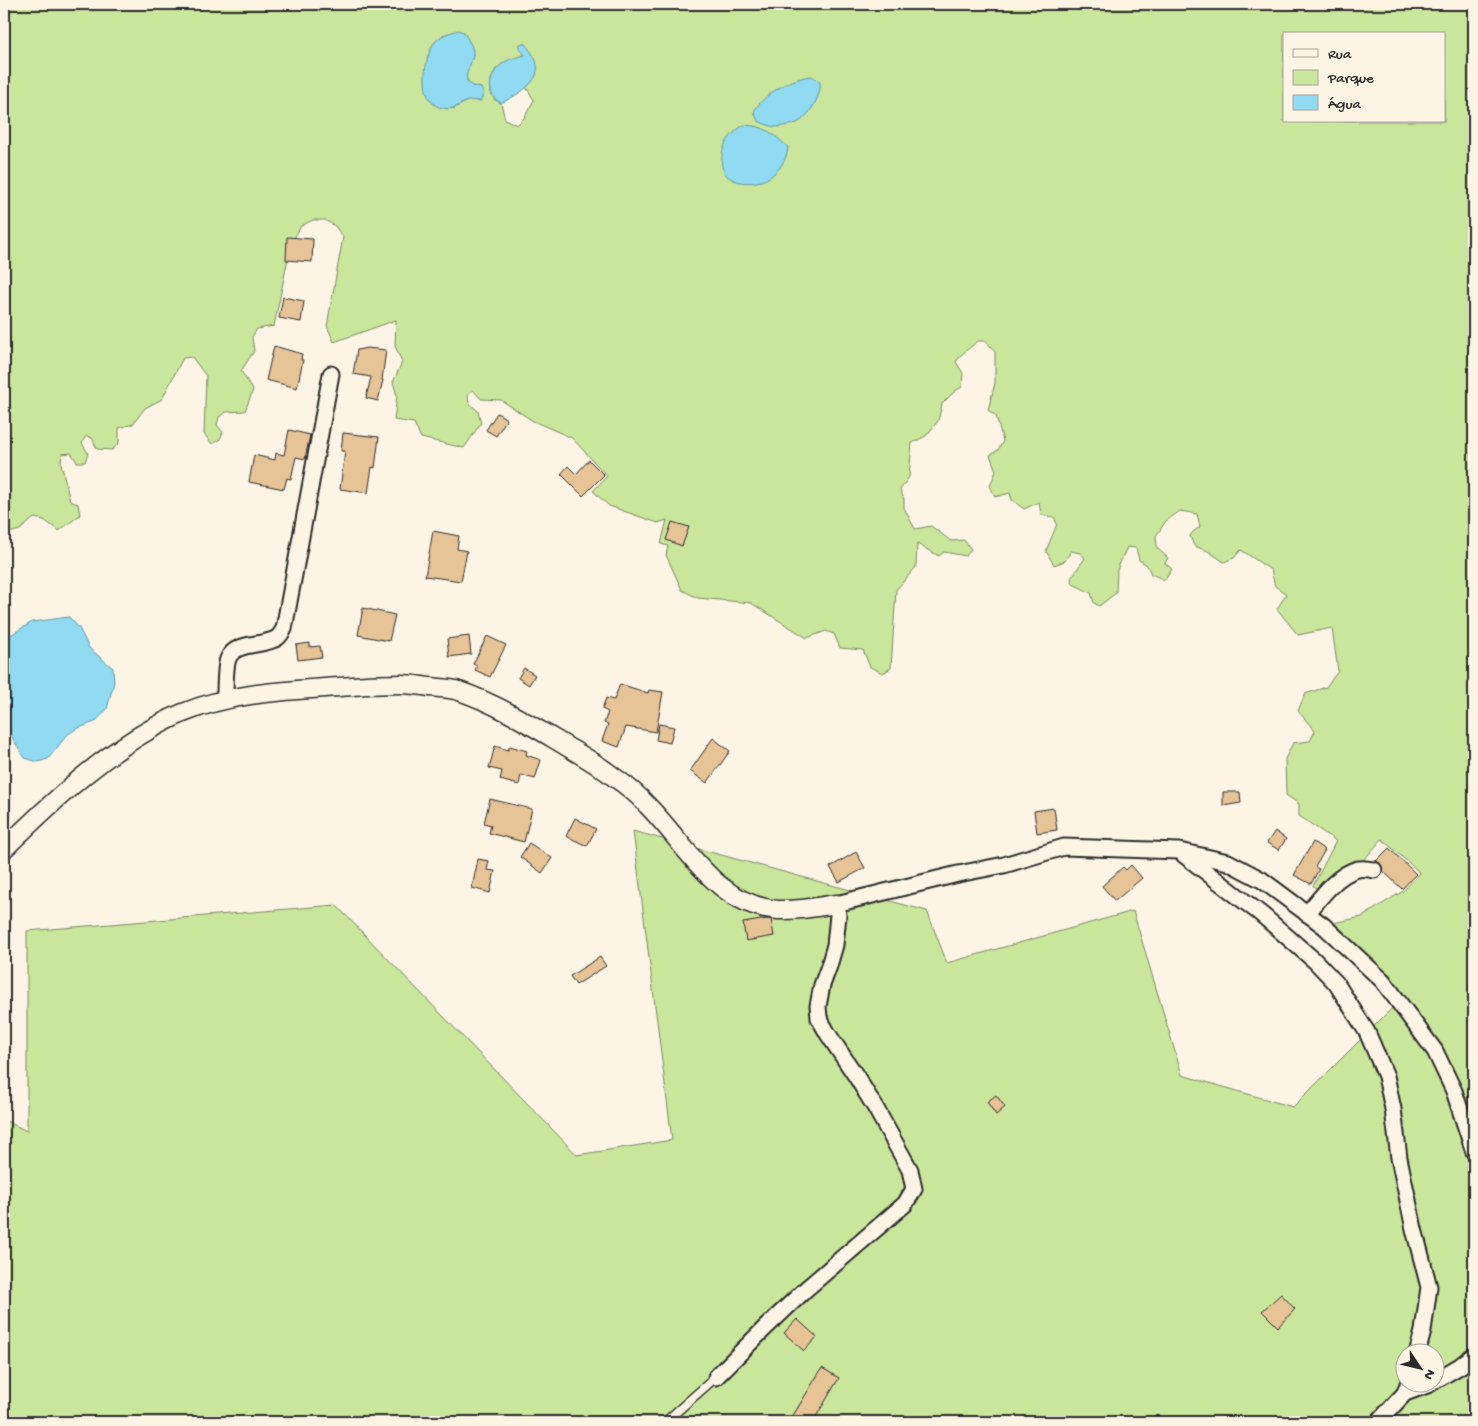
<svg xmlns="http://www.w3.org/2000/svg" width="1478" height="1426" font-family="'Gochi Hand',sans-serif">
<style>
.green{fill:#cae59c;stroke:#7a8864;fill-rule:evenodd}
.water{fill:#90dbf1;stroke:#6895a2}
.building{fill:#e7c398;stroke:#2b2b2b}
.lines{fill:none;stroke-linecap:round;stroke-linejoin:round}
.service-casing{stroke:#2b2b2b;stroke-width:11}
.minor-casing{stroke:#2b2b2b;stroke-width:19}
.tertiary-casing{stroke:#2b2b2b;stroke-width:21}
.service{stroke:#fcf5e5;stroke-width:8}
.minor{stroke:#fcf5e5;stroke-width:15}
.tertiary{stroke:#fcf5e5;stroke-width:18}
</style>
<rect width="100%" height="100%" fill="#fcf5e5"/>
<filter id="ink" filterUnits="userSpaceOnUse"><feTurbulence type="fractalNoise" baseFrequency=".02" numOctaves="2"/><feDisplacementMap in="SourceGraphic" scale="10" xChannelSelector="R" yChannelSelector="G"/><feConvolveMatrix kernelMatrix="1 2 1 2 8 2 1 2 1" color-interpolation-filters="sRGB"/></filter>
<g filter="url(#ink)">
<path class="green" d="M 4,4 L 1474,4 L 1474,1422 L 4,1422 L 4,1120 L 27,1131 L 27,931 L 336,905 L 577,1155 L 672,1140 L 633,831 L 927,911 L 947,963 L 1133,911 L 1182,1075 L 1293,1107 L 1401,999 L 1328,924 L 1362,917 L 1403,891 L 1420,873 L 1382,839 L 1362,862 L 1319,890 L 1313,886 L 1336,841 L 1299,816 L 1299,804 L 1286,795 L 1285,759 L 1293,743 L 1310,741 L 1315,731 L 1298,711 L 1305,694 L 1326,687 L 1338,671 L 1332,628 L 1298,635 L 1277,609 L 1286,594 L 1275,586 L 1271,570 L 1241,550 L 1234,558 L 1224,562 L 1208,551 L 1194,546 L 1190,536 L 1193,532 L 1200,527 L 1197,514 L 1180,511 L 1166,521 L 1156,536 L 1157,548 L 1168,558 L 1165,563 L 1172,569 L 1165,580 L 1151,574 L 1147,565 L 1139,560 L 1136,548 L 1127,547 L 1117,570 L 1116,593 L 1099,606 L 1094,603 L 1091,593 L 1073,584 L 1071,578 L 1085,558 L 1080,553 L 1071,551 L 1065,561 L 1054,565 L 1046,551 L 1057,524 L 1054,517 L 1041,515 L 1039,502 L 1024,509 L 1012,500 L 1010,493 L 995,497 L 990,486 L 996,471 L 990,455 L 998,450 L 1003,441 L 996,416 L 988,410 L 995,383 L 995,352 L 986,341 L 978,341 L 961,355 L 956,362 L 963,373 L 962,387 L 955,391 L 942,404 L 938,421 L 926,436 L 912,443 L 909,477 L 900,490 L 904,499 L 904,508 L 915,529 L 931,526 L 951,541 L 964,540 L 971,549 L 966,556 L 944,552 L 939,556 L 917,544 L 916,567 L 896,590 L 891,668 L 883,673 L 870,667 L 863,650 L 840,648 L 834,634 L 826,631 L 807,638 L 751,603 L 698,598 L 682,590 L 666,555 L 668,546 L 661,544 L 667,520 L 658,523 L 609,506 L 593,491 L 607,476 L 572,438 L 533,421 L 501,400 L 481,399 L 473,390 L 468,394 L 469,403 L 478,411 L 481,423 L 464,448 L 421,438 L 414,423 L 394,420 L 397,396 L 393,382 L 402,362 L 395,346 L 396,320 L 334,342 L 327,326 L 343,237 L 335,226 L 325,220 L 313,220 L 301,226 L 291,244 L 274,326 L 257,329 L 252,337 L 254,351 L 241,371 L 253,390 L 245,411 L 226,412 L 219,417 L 217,425 L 223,432 L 220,439 L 212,444 L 204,434 L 206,376 L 192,357 L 183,358 L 162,399 L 145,408 L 133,424 L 119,428 L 119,443 L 112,450 L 97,449 L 92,438 L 86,436 L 82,443 L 88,453 L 85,462 L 77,462 L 71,453 L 62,454 L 61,463 L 70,501 L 78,504 L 80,515 L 59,531 L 44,520 L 34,518 L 20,530 L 4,534 ZM 444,34 L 473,54 L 466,74 L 467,82 L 472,86 L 481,88 L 480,101 L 469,100 L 453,109 L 427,58 L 435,43 ZM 1284,34 L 1444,34 L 1444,121 L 1284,121 ZM 525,44 L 531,83 L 526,87 L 534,100 L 524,118 L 517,125 L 505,119 L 501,103 L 495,100 L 491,94 L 491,80 L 496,69 L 525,55 L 520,45 ZM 1406,1354 L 1436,1354 L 1436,1384 L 1406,1384 Z"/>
<g class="water">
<path d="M 458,30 L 464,32 C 467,39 474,47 473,54 C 472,65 465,70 467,81 L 472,86 L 481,88 L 484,94 L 480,101 C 476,101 471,100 468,101 C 456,105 455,112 439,107 C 418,100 424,57 434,43 C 440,35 449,33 458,30 Z"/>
<path d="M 520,44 L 525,44 C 529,49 534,55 536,61 C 544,81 516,96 501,103 C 485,96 489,73 502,64 C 508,59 517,57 525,55 L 520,49 Z"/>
<path d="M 812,76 L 820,82 C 822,95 809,117 797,123 C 792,125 782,126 777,127 C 771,127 763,123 758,121 L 754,112 C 761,95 793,77 812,76 Z"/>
<path d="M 744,125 C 766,126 772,133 788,147 C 787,160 779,171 768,178 C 755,186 725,185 722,166 C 721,163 722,158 722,155 C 723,142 734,131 744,125 Z"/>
<polygon points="69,617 79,628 89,648 113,668 114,682 107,709 95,722 76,729 67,735 48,759 38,762 25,758 14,741 4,718 4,639 32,622"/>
</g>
<g class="building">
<polygon points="287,237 313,239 312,262 286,260"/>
<polygon points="283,297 304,301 301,322 279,318"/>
<polygon points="274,346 302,354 301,360 303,360 297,388 266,380"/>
<polygon points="367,348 386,350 382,380 383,380 378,401 366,398 371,377 353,374 357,350"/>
<polygon points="497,413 507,419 496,436 486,430"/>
<polygon points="289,430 310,435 305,459 296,457 291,479 287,478 284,489 249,482 254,455 275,460 276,453 284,455"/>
<polygon points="343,433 379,437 375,468 372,467 368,493 340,489 345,451 341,451"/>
<polygon points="589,460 604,475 583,496 561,474 568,466 576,474"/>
<polygon points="672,522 689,527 682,546 666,540"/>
<polygon points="433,531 459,536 457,549 467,551 461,581 425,576"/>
<polygon points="363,608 395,615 389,641 358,635"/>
<polygon points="469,636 471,654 449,657 447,639"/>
<polygon points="487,636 506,645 490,677 475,670 477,666 473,664"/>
<polygon points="310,643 310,647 320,646 322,657 298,660 296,645"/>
<polygon points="524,668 535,675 529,685 518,678"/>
<polygon points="620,684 648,693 649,690 663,692 656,732 626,727 619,747 602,741 608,724 604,723 608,712 602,709 606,698 614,700"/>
<polygon points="659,724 674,727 670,743 656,740"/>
<polygon points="713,738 730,751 707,783 690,771"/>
<polygon points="495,746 508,750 510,746 527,751 526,755 541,760 535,779 521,775 519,785 500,780 502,771 489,768"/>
<polygon points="1223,792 1240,792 1241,803 1223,806"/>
<polygon points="490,799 532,809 524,842 489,833 491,825 484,823"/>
<polygon points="1054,808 1057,830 1037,833 1034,811"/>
<polygon points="575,818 596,829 587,846 566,836"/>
<polygon points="1275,831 1286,839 1279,850 1267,843"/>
<polygon points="1313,842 1325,850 1315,867 1319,869 1311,884 1294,875"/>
<polygon points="529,843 552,858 542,873 520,857"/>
<polygon points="1389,848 1416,874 1402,889 1383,871 1380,863 1376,861"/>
<polygon points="856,852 865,868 839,882 830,867"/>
<polygon points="478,859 489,861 487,870 495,871 490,893 472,888"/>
<polygon points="1131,865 1142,878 1115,901 1102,886 1123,867 1126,870"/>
<polygon points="767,919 771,919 774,936 746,941 743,923"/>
<polygon points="600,957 606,966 576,985 570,976"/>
<polygon points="996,1095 1005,1107 996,1115 987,1102"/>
<polygon points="1281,1294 1295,1309 1278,1327 1262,1311"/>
<polygon points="797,1319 817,1337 804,1351 784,1333"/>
<polygon points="822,1368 839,1378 813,1422 789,1422"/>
</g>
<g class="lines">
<defs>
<polyline id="service" points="665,1422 716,1377"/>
<g id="minor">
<path d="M 225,699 C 225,690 225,667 228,659 C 235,641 263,647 277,638 C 280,636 282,632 284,629 L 331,374"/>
<polyline points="1184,855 1261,914 1315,961 1336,983 1367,1032 1386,1076 1393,1109 1399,1158 1414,1229 1429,1287 1423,1331 1417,1354"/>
<path d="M 1307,914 C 1320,898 1337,874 1358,869 C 1363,868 1369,869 1374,870"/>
<polyline points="716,1377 764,1329 806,1289 905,1204 914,1189 910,1170 875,1107 856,1076 828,1034 819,1018 818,1006 822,985 829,966 835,945 838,915 836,904 958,874 1004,865 1064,847 1179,851 1228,862 1262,880 1324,926 1383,981 1435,1051 1454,1091 1474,1152"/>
<polyline points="1436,1380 1460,1366 1474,1355"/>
<polyline points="1405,1393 1430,1384"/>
<polyline points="1378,1422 1405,1393 1408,1384"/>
</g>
<path id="tertiary" d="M 4,849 C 56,798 115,742 183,713 C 233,692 286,691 339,687 C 360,685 380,684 401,684 C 411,684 421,686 430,687 C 439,688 450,688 459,691 C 495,703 529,724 561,743 C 579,754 598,764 614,777 C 626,785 638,795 647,805 C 687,845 715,905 778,910 C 797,911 817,907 836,904"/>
</defs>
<use href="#service" class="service-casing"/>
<use href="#minor" class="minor-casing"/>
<use href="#tertiary" class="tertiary-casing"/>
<use href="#service" class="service"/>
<use href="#minor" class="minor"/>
<use href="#tertiary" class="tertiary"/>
</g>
</g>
<rect width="1478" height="1426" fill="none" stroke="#fcf5e5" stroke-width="20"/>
<rect x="10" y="10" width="1458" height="1406" fill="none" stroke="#2b2b2b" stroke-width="2" filter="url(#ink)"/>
<rect x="1283" y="32" width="162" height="90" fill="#fcf5e5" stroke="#a8a49b"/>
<rect x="1293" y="49" width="25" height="8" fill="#fcf5e5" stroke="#a8a49b"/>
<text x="1328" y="58" font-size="15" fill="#2b2b2b">Rua</text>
<rect x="1293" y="70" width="25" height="15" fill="#cae59c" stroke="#a8a49b"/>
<text x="1328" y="82" font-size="15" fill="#2b2b2b">Parque</text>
<rect x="1293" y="95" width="25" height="15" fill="#90dbf1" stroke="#a8a49b"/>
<text x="1328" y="108" font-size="15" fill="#2b2b2b">Água</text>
<g transform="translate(1420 1368) rotate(125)"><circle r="24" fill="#fcf5e5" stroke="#a8a49b"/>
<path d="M0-4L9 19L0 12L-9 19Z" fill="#2b2b2b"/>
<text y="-8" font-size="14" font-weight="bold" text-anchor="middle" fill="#2b2b2b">N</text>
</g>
</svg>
